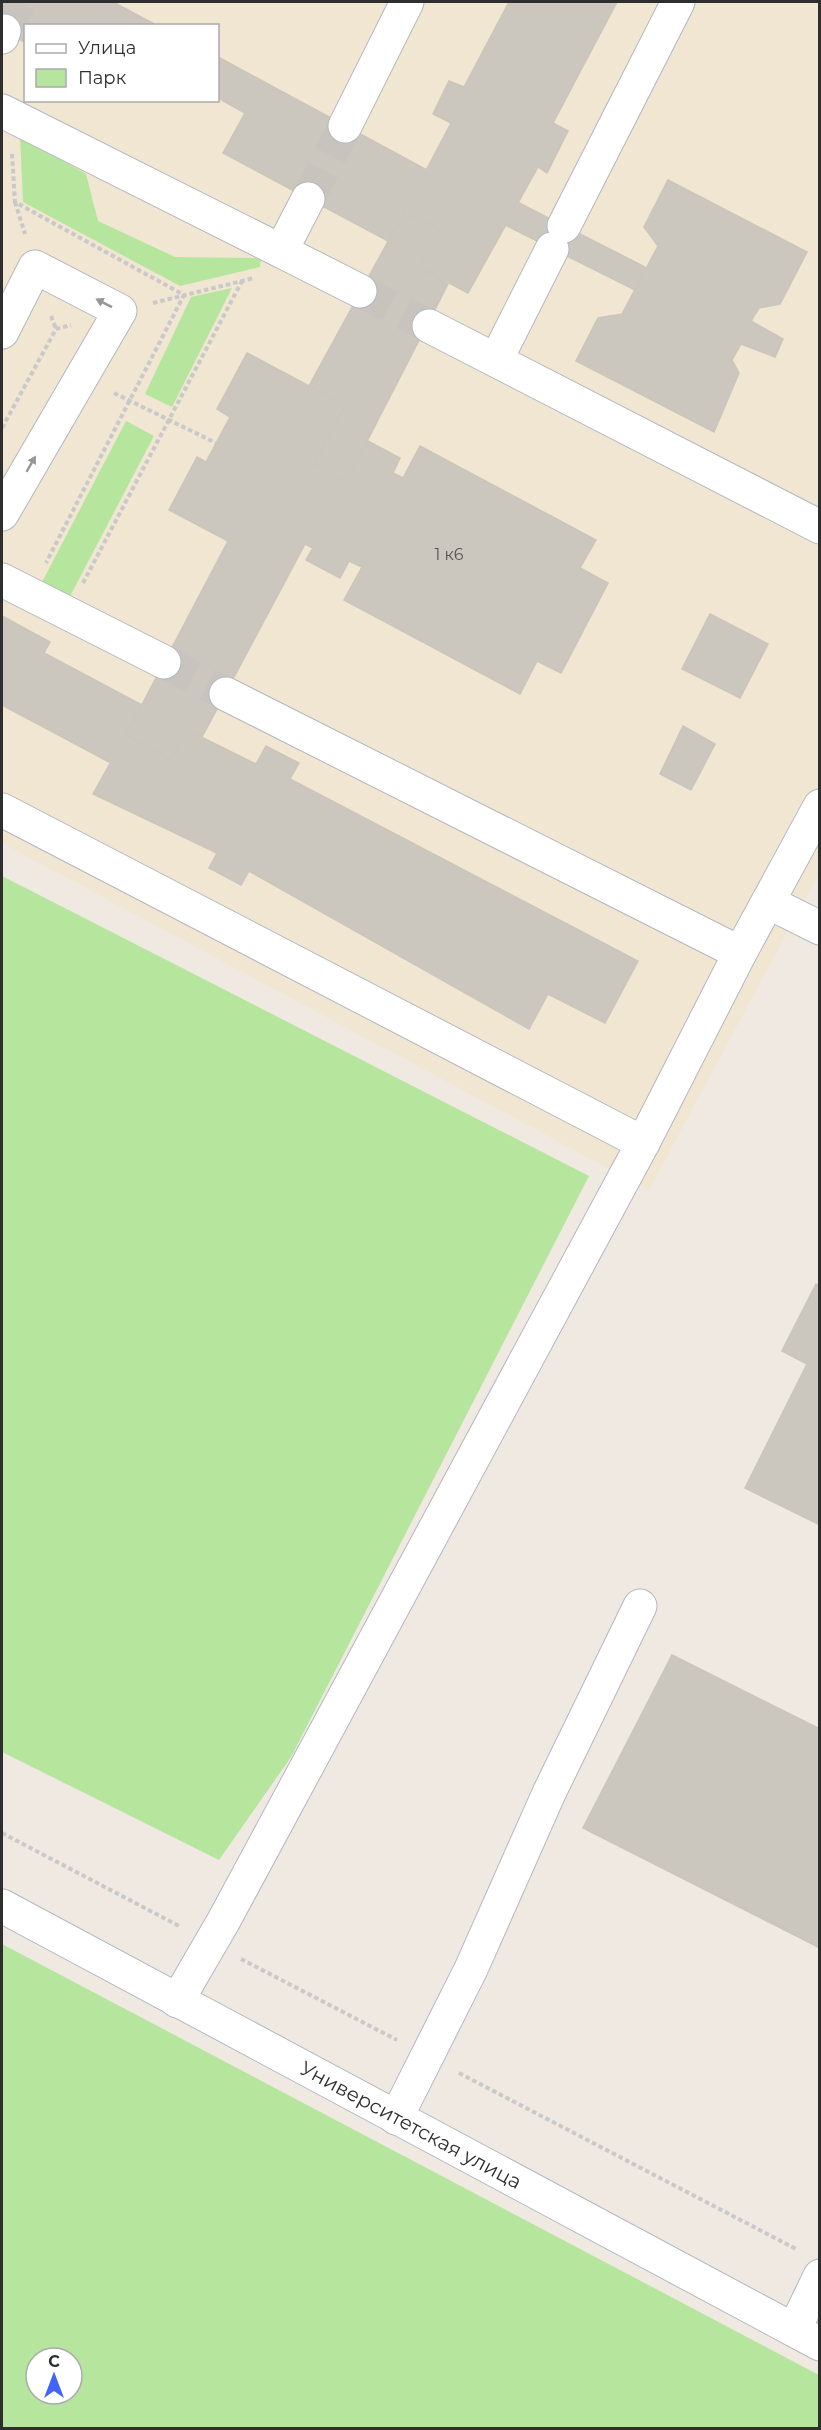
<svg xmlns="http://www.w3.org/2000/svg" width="821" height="2430" font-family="Montserrat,sans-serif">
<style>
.education{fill:#f0e6d1;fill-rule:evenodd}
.green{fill:#b6e59e;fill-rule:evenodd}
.building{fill:#cbc7bf;stroke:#cbc5ba;stroke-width:1.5}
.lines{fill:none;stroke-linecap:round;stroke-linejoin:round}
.minor-tunnel{stroke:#c8c4bd;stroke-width:33;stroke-dasharray:33 16;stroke-linecap:butt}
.minor-casing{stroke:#b4b7c1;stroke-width:35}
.path{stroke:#c9c9c9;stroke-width:4;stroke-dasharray:4.5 3;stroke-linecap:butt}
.minor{stroke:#fff;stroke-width:33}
.oneway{fill:#969696}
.labels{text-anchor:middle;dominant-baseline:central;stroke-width:6;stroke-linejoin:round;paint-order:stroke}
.number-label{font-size:16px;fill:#555452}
.street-label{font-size:20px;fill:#2e2e2e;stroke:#fff}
</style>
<rect width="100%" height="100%" fill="#efe9e1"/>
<path class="education" d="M 2,2 L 819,2 L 819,873 L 649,1190 L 2,843 L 2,208 L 4,202 L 2,185 ZM 26,26 L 218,26 L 218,100 L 26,100 Z"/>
<g class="green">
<polygon points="20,136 86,174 98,221 175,257 261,258 260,267 180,286 23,202"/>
<polygon points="232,288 172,407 145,394 191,297"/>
<polygon points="126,421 154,436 67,602 39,588"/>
<polygon points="2,876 589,1176 291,1757 219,1860 2,1752"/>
<path d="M 2,1944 L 819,2375 L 819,2428 L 2,2428 ZM 36,2358 L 72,2358 L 72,2394 L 36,2394 Z"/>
</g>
<g class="building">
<polygon points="2,2 113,2 158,26 26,26 26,43 2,30"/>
<polygon points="509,2 617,2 553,123 568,131 547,173 538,167 468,293 419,267 440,229 403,214 451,123 433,114 449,81 464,87"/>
<polygon points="218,57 427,170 388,241 223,153 245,113 218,98"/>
<polygon points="668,180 807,252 780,304 759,308 751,321 783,339 775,357 741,344 732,360 739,373 714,432 576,361 598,318 622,314 658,246 644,227"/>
<polygon points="517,202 645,267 635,290 505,225"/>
<polygon points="403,214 440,229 419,267 448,284 346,482 313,465 345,405 309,386"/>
<polygon points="247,353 345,405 313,465 346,482 368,441 400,458 393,473 403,478 420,446 596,540 580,568 608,583 561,673 537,661 520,694 344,600 362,567 349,561 340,578 306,560 313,548 305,544 202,737 187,730 171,759 126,735 228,541 169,510 197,457 206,462 230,417 217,409"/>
<polygon points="710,614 768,644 740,698 682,669"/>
<polygon points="2,616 50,642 44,653 142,705 109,762 2,705"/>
<polygon points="683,726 715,744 691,790 660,774"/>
<polygon points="187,730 256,764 266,746 299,763 290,779 638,961 605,1023 548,994 529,1029 249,871 241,885 209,868 217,853 93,794 126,735 171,759"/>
<polygon points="816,1284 820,1286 820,1525 745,1488 807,1364 782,1351"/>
<polygon points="672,1655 820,1729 820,1948 583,1828"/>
</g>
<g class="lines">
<g class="minor-tunnel">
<polyline points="4,31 20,2"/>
<polyline points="308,199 345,126"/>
<polyline points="360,291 429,326"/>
<polyline points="164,662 226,694"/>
</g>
<defs>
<g id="minor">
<polyline points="2,37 4,31"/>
<polyline points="2,111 281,251 308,199"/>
<polyline points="345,126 407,2"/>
<polyline points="564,226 678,2"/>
<polyline points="281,251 360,291"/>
<polyline points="429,326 820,527"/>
<polyline points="2,332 35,267 120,311 2,514"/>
<polyline points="496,360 552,249"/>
<polyline points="2,580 164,662"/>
<polyline points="226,694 740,953"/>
<polyline points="2,810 643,1143"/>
<polyline points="768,902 820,928"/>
<path id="s1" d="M 2,1906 L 820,2344"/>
<polyline points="177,2001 223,1922 643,1143 740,953 820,806"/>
<polyline points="396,2118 471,1969 549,1793 640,1606"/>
<polyline points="794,2330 820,2276"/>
</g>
</defs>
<use href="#minor" class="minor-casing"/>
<g class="path">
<polyline points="12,154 15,202 184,295 46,563"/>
<polyline points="15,202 25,234"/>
<polyline points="153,303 254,278"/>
<polyline points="51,316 56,329"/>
<polyline points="114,393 216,443"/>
<polyline points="2,428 56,329 71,325"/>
<polyline points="83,583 242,281"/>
<polyline points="2,1833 181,1927"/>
<polyline points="241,1959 397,2040"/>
<polyline points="459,2073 798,2250"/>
</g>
<use href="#minor" class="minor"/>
</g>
<defs><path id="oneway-solid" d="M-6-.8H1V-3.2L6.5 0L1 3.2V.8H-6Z" transform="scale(1.5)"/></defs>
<g class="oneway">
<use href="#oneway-solid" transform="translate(104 303) rotate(-153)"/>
<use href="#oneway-solid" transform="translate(31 464) rotate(-60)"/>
</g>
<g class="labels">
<g class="number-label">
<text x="449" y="554">1 к6</text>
</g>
<g class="street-label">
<text stroke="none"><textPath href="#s1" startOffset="464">Университетская улица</textPath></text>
</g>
</g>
<rect width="821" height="2430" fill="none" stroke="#2e2e2e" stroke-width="6"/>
<rect x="24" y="24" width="195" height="78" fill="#ffffff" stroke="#ababab" stroke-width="1.5"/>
<rect x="36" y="44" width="30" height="9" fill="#ffffff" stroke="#ababab" stroke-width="1.5"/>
<text x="78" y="54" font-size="18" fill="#2e2e2e">Улица</text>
<rect x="36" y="69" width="30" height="18" fill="#b6e59e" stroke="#ababab" stroke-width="1.5"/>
<text x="78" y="84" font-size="18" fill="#2e2e2e">Парк</text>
<g transform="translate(54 2376)"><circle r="28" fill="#ffffff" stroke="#ababab" stroke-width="1.5"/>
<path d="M0-4.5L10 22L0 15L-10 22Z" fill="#4264fb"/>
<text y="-9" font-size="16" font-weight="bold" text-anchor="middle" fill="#2e2e2e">С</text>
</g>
</svg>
